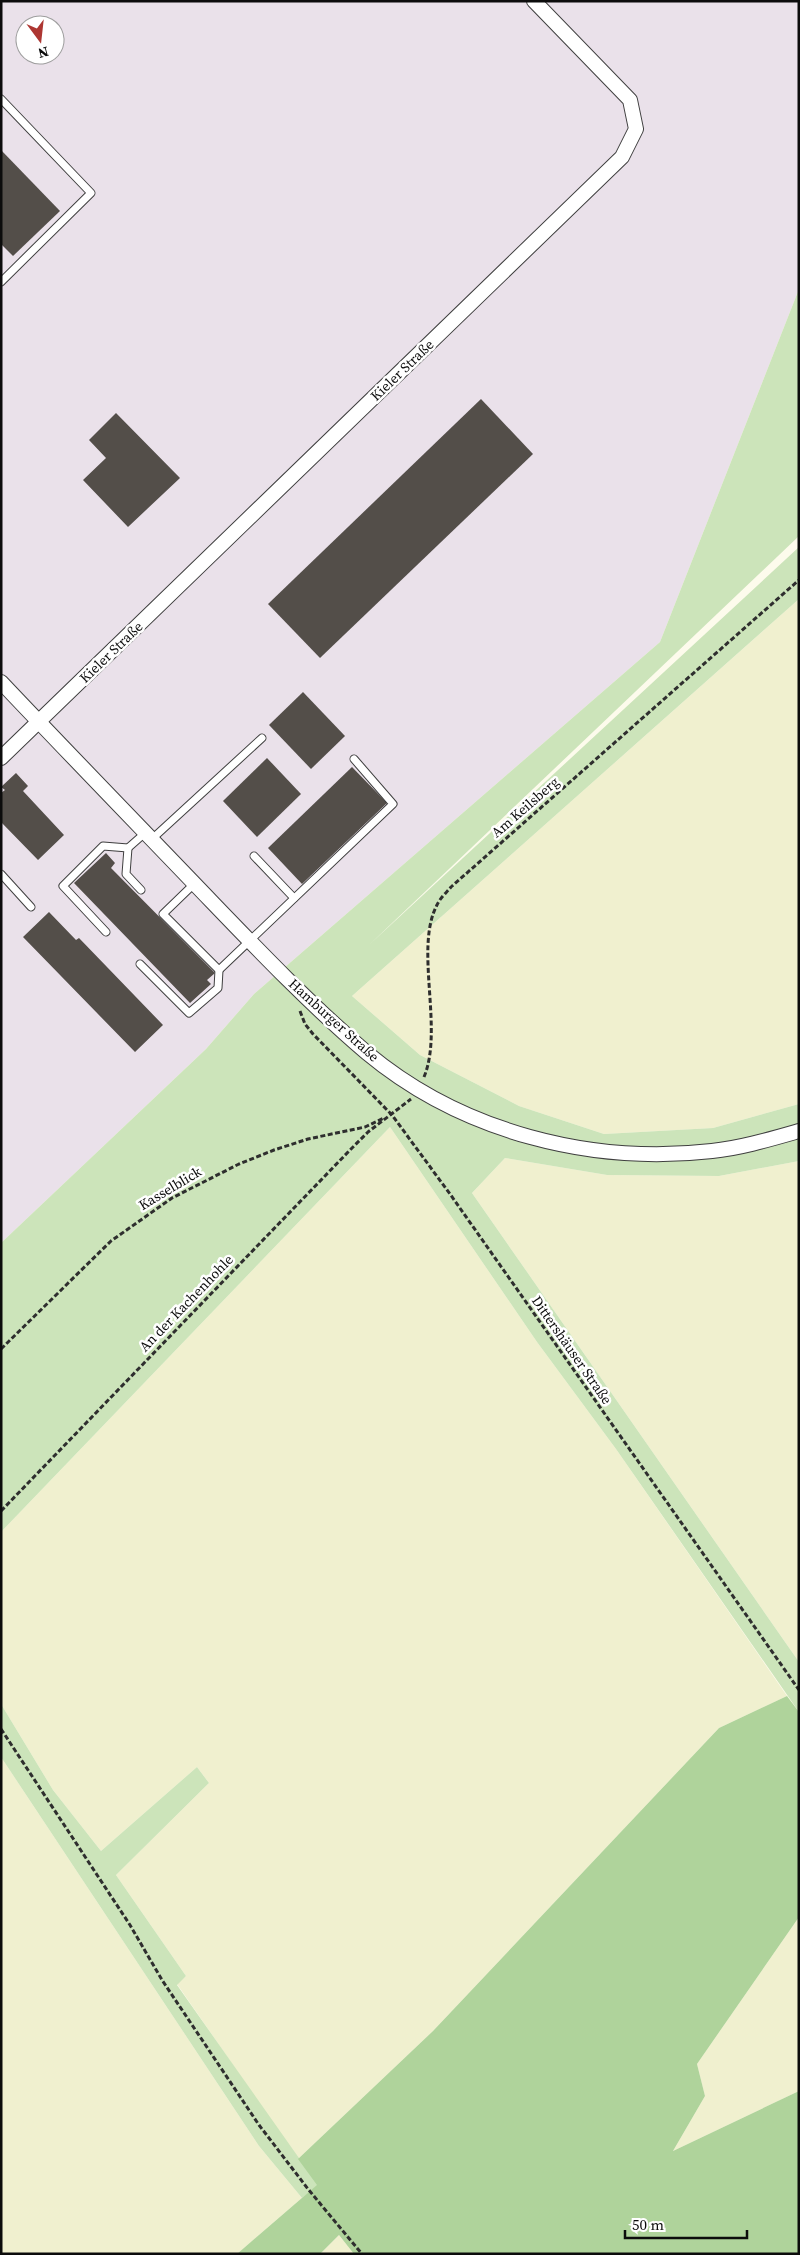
<svg xmlns="http://www.w3.org/2000/svg" width="800" height="2255" font-family="'Source Serif 4',serif">
<style>
.industrial{fill:#eae1ea;fill-rule:evenodd}
.farmland{fill:#f0f0cf}
.green{fill:#cce4ba}
.forest{fill:#afd39b}
.building{fill:#534e49}
.lines{fill:none;stroke-linecap:round;stroke-linejoin:round}
.service-casing{stroke:#3f3f3f;stroke-width:9}
.minor-casing{stroke:#3f3f3f;stroke-width:16}
.path{stroke:#2e2e2e;stroke-width:3;stroke-dasharray:5 2.5;stroke-linecap:butt}
.service{stroke:#fff;stroke-width:7}
.minor{stroke:#fff;stroke-width:14}
.labels{text-anchor:middle;dominant-baseline:central;stroke-width:5;stroke-linejoin:round;paint-order:stroke}
.street-label{font-size:14px;fill:#0c0c0c;stroke:#fff}
</style>
<rect width="100%" height="100%" fill="#fdfbec"/>
<path class="industrial" d="M 1,1 L 799,1 L 799,289 L 660,642 L 254,994 L 206,1049 L 1,1243 ZM 25,25 L 55,25 L 55,55 L 25,55 Z"/>
<g class="farmland">
<polygon points="799,599 799,1104 713,1128 604,1134 519,1106 420,1055 352,996"/>
<polygon points="390,1127 537,1342 616,1449 787,1696 719,1728 433,2031 298,2159 177,1984 186,1976 116,1875 209,1783 197,1767 101,1851 53,1790 1,1704 1,1532"/>
<polygon points="505,1158 607,1175 719,1176 799,1161 799,1662 472,1193"/>
<polygon points="1,1757 259,2146 302,2198 237,2254 1,2254"/>
<polygon points="799,1917 799,2091 673,2151 705,2096 697,2064"/>
<polygon points="339,2235 354,2254 320,2254"/>
</g>
<g class="green">
<polygon points="799,289 799,536 369,945 799,547 799,599 352,996 420,1055 519,1106 604,1134 713,1128 799,1104 799,1161 719,1176 607,1175 505,1158 472,1193 799,1662 799,1712 616,1449 537,1342 390,1127 1,1532 1,1243 206,1049 254,994 660,642"/>
<polygon points="1,1704 53,1790 101,1851 197,1767 209,1783 116,1875 186,1976 177,1985 318,2185 302,2198 259,2146 1,1757"/>
</g>
<polygon class="forest" points="787,1696 799,1712 799,1917 697,2064 705,2096 673,2151 799,2091 799,2254 354,2254 339,2235 320,2254 237,2254 317,2185 298,2159 433,2031 719,1728"/>
<g class="building">
<polygon points="1,150 60,211 13,256 1,244"/>
<polygon points="481,399 533,454 320,658 268,604"/>
<polygon points="116,413 180,478 128,527 83,480 106,458 89,440"/>
<polygon points="303,692 345,736 311,769 269,725"/>
<polygon points="267,758 301,794 257,837 223,801"/>
<polygon points="352,767 387,803 302,884 268,848"/>
<polygon points="16,773 28,786 23,791 64,835 38,860 1,822 1,793 5,790 1,787"/>
<polygon points="106,853 115,863 111,868 215,973 207,980 211,984 190,1003 74,883"/>
<polygon points="49,912 76,940 79,938 163,1025 135,1052 23,937"/>
</g>
<g class="lines">
<defs>
<g id="service">
<polyline points="1,99 91,193 1,282"/>
<polyline points="152,839 262,738"/>
<polyline points="128,848 126,874 141,890"/>
<polyline points="254,856 294,898"/>
<polyline points="1,874 31,907"/>
<polyline points="194,884 163,914 219,970 393,804 354,759"/>
<polyline points="106,932 63,886 103,846 128,848 145,833"/>
<polyline points="140,964 189,1013 218,988 219,970"/>
</g>
<g id="minor">
<path d="M 1,682 C 71,756 142,829 212,902 C 262,954 312,1006 367,1053 C 462,1132 591,1165 712,1151 C 741,1148 771,1139 799,1131"/>
<polyline points="1,758 622,157 636,129 630,100 534,1"/>
</g>
</defs>
<use href="#service" class="service-casing"/>
<use href="#minor" class="minor-casing"/>
<g class="path">
<polyline points="300,1011 305,1024 313,1034 392,1115 450,1194 799,1690"/>
<path d="M 424,1077 C 444,1029 414,948 437,905 C 440,898 447,892 451,887 L 799,580"/>
<polyline points="1,1349 111,1241 172,1198 239,1164 274,1150 308,1139 365,1127 384,1118"/>
<polyline points="1,1511 351,1149 368,1132 411,1099"/>
<polyline points="1,1729 130,1925 162,1980 259,2125 308,2189 362,2254"/>
</g>
<use href="#service" class="service"/>
<use href="#minor" class="minor"/>
</g>
<g class="labels">
<g class="street-label">
<text transform="translate(402 370) rotate(-44)">Kieler Straße</text>
<text transform="translate(111 652) rotate(-44)">Kieler Straße</text>
<text transform="translate(525 807) rotate(-41)">Am Keilsberg</text>
<text transform="translate(334 1020) rotate(42)">Hamburger Straße</text>
<text transform="translate(170 1188) rotate(-31)">Kasselblick</text>
<text transform="translate(186 1303) rotate(-46)">An der Kachenhohle</text>
<text transform="translate(572 1350) rotate(55)">Dittershäuser Straße</text>
</g>
</g>
<rect width="800" height="2255" fill="none" stroke="#0c0c0c" stroke-width="5"/>
<g transform="translate(40 40) rotate(165)"><circle r="24" fill="#ffffff" stroke="#9e9e9e"/>
<path d="M0-4L9 19L0 12L-9 19Z" fill="#ad3632"/>
<text y="-8" font-size="14" font-weight="bold" text-anchor="middle" fill="#0c0c0c">N</text>
</g>
<path d="M625 2230v8h122v-8" fill="none" stroke="#0c0c0c" stroke-width="2.5"/>
<text x="632" y="2230" font-size="15" fill="#0c0c0c" stroke="#ffffff" stroke-width="4" paint-order="stroke">50 m</text>
</svg>
